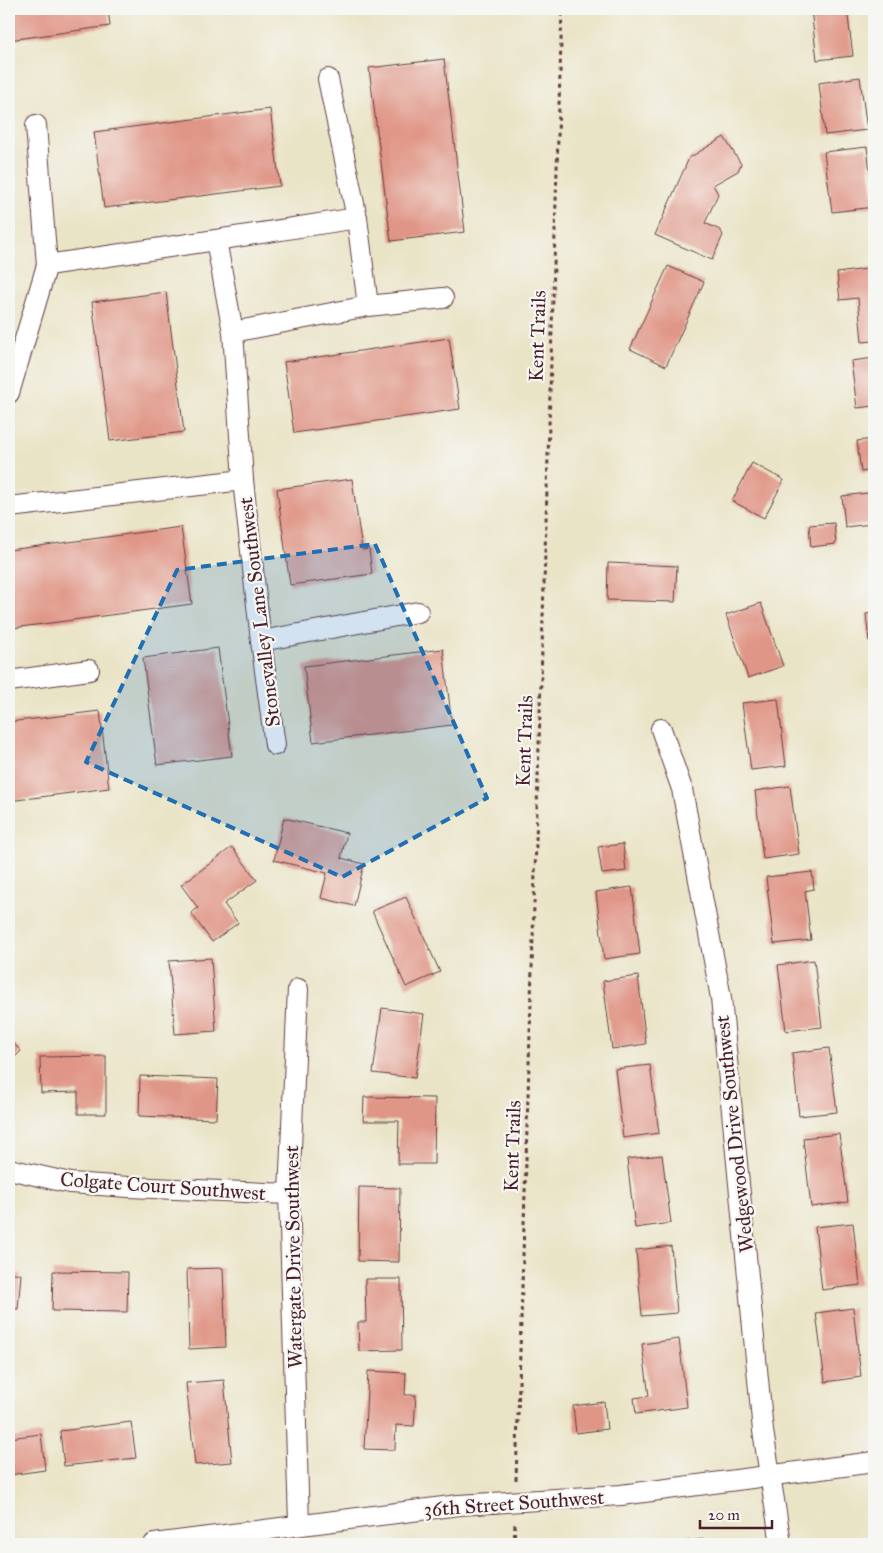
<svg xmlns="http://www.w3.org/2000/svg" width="883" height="1553" font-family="'IM FELL Great Primer',serif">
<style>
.building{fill:#e09687}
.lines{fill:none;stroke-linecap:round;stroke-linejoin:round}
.street-casing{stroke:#623d42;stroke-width:22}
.path{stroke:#623d42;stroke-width:3;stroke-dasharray:4 4;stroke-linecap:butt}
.street{stroke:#fff;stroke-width:20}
.marked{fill:#1f6fb2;fill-opacity:0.2;stroke:#1f6fb2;stroke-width:4;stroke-dasharray:10 6;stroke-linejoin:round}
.labels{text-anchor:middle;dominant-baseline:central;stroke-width:4.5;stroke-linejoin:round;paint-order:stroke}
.street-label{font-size:20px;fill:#4a1f2b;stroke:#f6f6f2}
</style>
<rect width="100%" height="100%" fill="#f6f6f2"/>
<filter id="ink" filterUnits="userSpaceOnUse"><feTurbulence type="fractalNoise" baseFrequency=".02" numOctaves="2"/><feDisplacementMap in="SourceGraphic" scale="10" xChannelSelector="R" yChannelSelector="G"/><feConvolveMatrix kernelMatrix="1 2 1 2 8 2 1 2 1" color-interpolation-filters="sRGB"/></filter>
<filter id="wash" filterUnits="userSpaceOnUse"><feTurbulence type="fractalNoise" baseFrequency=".0096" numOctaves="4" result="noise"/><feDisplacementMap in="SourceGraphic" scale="20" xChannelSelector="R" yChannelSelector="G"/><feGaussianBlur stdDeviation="1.12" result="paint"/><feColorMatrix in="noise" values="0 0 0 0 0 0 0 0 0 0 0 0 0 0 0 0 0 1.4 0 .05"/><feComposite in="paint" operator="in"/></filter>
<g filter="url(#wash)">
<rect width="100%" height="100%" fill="#eae4c7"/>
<g id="blocks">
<g class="building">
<polygon points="9,9 108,9 110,26 9,40"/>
<polygon points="811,9 847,9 853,56 817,60"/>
<polygon points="444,59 465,232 391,241 369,68"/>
<polygon points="860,77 867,130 825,135 819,83"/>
<polygon points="270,109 280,186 104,208 94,132"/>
<polygon points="724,137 741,164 738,171 713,185 718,194 705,223 720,230 723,235 712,260 655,235 689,158"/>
<polygon points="867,147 874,207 832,212 824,152"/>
<polygon points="668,266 704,282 666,366 630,349"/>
<polygon points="873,268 874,341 862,342 858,298 840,300 837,273"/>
<polygon points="166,292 184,432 110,441 92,302"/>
<polygon points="449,338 460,409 294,433 284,362"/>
<polygon points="874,358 874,406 857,408 851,361"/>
<polygon points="874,439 874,470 861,472 857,441"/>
<polygon points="752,463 784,480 764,518 732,501"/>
<polygon points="352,479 362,550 369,549 372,574 290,585 277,489"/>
<polygon points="868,493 871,524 845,527 842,496"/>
<polygon points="834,523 836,544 811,547 809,525"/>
<polygon points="181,527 192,604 13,628 9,594 9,550"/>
<polygon points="608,563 677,566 675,602 607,600"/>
<polygon points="761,603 783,666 748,678 726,615"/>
<polygon points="874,613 874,641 869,641 866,614"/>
<polygon points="218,648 232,756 157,765 143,658"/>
<polygon points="443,649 452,725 313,742 304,666"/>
<polygon points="778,699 786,766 751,770 742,703"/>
<polygon points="100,711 109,788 9,801 9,722"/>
<polygon points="790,786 799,854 763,859 755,791"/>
<polygon points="284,818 347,833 341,858 364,864 354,906 321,898 327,873 274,860"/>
<polygon points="623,844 626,871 602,874 598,847"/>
<polygon points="232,847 257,880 224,904 238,923 212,942 191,913 198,908 181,885"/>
<polygon points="812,872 814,889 805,891 811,940 774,944 766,877"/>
<polygon points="632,887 640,954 604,959 596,892"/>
<polygon points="406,897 440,972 406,987 372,911"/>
<polygon points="211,958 216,1031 175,1034 169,961"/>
<polygon points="814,960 822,1027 786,1031 778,965"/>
<polygon points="638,976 646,1044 612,1049 603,981"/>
<polygon points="382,1008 424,1014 415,1078 373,1073"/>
<polygon points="9,1039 21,1051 9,1063"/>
<polygon points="829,1048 837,1112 799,1116 792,1053"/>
<polygon points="106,1056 106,1114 78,1114 78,1092 41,1093 40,1057"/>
<polygon points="650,1065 659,1133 623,1138 615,1069"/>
<polygon points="140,1076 218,1079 216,1119 139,1116"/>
<polygon points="364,1097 435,1098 434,1164 398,1164 399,1121 363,1121"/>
<polygon points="839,1134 848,1202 811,1207 803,1138"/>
<polygon points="662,1155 671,1223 635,1228 627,1159"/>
<polygon points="359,1187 400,1188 399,1262 358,1261"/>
<polygon points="853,1223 860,1285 822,1290 815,1227"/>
<polygon points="671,1246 677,1313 642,1316 636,1250"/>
<polygon points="223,1268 226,1347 189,1349 187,1269"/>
<polygon points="53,1271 128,1272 127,1312 52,1311"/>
<polygon points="9,1272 21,1274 18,1309 9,1308"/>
<polygon points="365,1279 401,1279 402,1350 359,1351 358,1322 366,1322"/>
<polygon points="853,1308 861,1377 825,1382 816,1313"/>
<polygon points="679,1339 687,1407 636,1414 634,1398 649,1396 642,1344"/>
<polygon points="368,1371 406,1373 405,1395 416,1395 414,1426 396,1425 395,1450 364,1449"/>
<polygon points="224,1380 232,1462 195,1465 186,1383"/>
<polygon points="604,1402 607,1429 576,1433 573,1406"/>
<polygon points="131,1422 136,1458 64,1466 60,1431"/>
<polygon points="41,1434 45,1470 9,1475 9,1438"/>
<polygon points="705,1539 705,1544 672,1544 672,1543"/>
</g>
</g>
</g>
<g filter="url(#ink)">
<use href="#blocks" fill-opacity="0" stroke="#623d42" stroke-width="1"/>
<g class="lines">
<defs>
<g id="street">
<polyline points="328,79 357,218 368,306"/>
<polyline points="216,240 233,332 243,480 261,641 275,745"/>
<polyline points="47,265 216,240 357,218"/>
<polyline points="233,332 368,306 443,298"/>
<polyline points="9,393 47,265 36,125"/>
<polyline points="9,507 243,480"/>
<polyline points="261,641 418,612"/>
<polyline points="9,681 89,670"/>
<polyline points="661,729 682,789 721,998 763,1431 781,1544"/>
<polyline points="298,989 289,1194 299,1524"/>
<polyline points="9,1169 70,1183 129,1187 289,1194"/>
<polyline points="154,1544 459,1505 621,1495 874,1462"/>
</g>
</defs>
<use href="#street" class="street-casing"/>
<g class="path">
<polyline points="516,1480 562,9"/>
<polyline points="514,1544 515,1524"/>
</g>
<use href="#street" class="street"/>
</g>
</g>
<path class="marked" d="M 375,544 L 487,798 L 342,877 L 86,762 L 177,570 Z"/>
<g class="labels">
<g class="street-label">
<text transform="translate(537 336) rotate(-88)">Kent Trails</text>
<text transform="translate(259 612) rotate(-97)">Stonevalley Lane Southwest</text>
<text transform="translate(524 741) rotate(-88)">Kent Trails</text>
<text transform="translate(734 1134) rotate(-96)">Wedgewood Drive Southwest</text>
<text transform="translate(512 1146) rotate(-88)">Kent Trails</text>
<text transform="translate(163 1186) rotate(4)">Colgate Court Southwest</text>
<text transform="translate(293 1257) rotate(-91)">Watergate Drive Southwest</text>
<text transform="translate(514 1503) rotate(-4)">36th Street Southwest</text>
</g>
</g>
<rect width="883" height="1553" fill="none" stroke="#f6f6f2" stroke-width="30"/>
<path d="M700 1520v8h72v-8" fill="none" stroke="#4a1f2b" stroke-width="2.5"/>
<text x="708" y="1520" font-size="15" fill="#4a1f2b" stroke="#f6f6f2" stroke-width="4" paint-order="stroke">20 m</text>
</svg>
